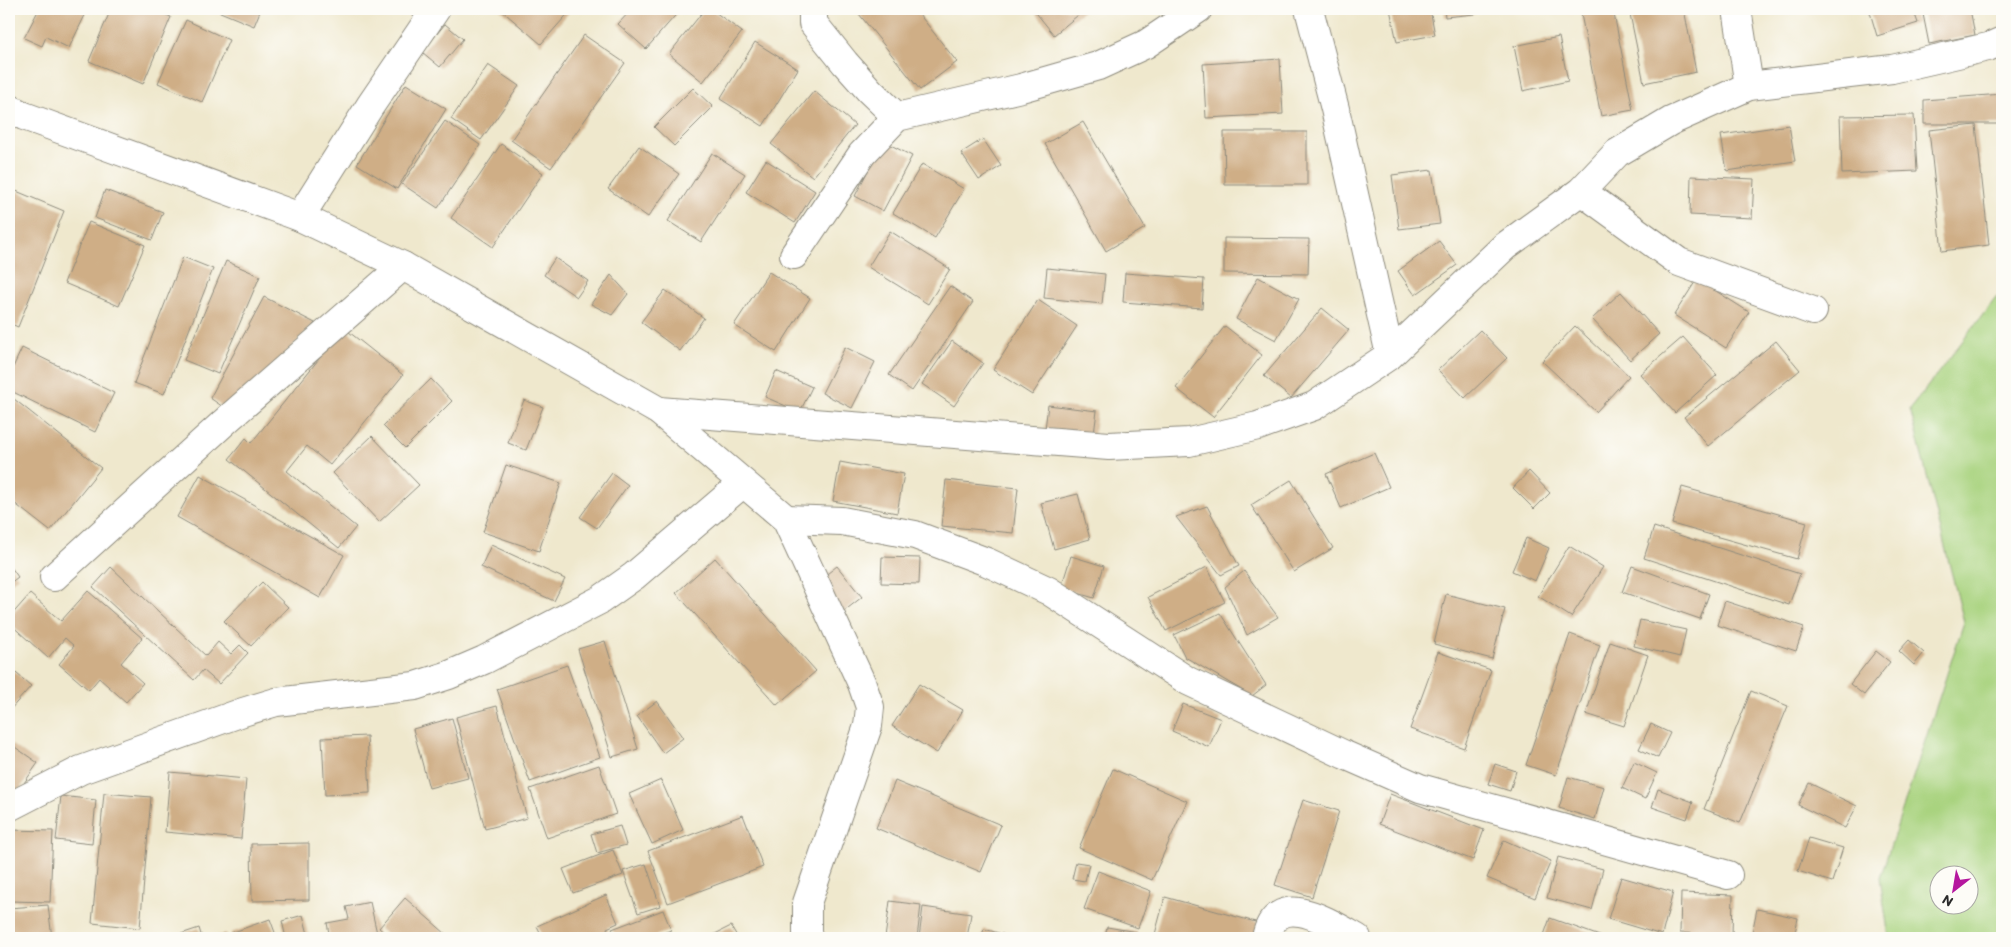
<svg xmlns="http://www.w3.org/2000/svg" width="2011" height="947" font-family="Itim,sans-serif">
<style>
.green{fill:#a9d37f;stroke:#6a7f55;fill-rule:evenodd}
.building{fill:#cfae86}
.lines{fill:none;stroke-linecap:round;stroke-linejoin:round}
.minor-casing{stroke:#8d8a7c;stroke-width:30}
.minor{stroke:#fff;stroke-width:28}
</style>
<rect width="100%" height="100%" fill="#fdfcf7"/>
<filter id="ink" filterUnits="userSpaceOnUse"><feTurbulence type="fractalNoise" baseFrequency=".02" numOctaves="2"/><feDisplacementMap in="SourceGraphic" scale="10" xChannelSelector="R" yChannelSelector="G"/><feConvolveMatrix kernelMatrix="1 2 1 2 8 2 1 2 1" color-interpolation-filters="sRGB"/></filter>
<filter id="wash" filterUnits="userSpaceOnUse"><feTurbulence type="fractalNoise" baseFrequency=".0096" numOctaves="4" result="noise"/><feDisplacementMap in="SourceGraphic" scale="20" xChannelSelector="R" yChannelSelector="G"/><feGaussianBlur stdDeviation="1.12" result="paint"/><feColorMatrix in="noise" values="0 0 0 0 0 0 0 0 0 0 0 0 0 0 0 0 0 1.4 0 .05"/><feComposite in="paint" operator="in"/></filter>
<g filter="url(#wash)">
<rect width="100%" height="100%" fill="#efe8cd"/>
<path class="green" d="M 2002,290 L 2002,938 L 1889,938 L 1880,878 L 1964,622 L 1910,409 ZM 1938,874 L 1968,874 L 1968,904 L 1938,904 Z"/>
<g id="blocks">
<g class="building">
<polygon points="39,9 88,9 69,48 46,37 42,46 24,38"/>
<polygon points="111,9 152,9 171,17 143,84 89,61"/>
<polygon points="213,9 261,9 254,26"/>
<polygon points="500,9 572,9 541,44"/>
<polygon points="632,9 681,9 646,49 618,24"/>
<polygon points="705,9 711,9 742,32 703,82 669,54"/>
<polygon points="855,9 915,9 957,62 920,90"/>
<polygon points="1033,9 1081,9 1083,11 1054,35"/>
<polygon points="1390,9 1430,9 1435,35 1397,42"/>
<polygon points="1444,9 1475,9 1475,14 1445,17"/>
<polygon points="1580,9 1613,9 1633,110 1601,116"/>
<polygon points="1629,9 1684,9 1696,72 1644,83"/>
<polygon points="1869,9 1913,9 1918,23 1877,36"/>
<polygon points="1922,9 1970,9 1975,35 1929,44"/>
<polygon points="186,20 229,40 202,102 158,83"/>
<polygon points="445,24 463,39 440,67 422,52"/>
<polygon points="584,35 625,63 551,168 511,140"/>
<polygon points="1559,37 1568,81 1523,91 1514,46"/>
<polygon points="755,42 798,69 763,126 720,99"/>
<polygon points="1280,59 1283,114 1206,118 1203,64"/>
<polygon points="488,65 519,86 481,140 451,119"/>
<polygon points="406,84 446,109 397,189 357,164"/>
<polygon points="693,88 713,107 674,146 654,127"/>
<polygon points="814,91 855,125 813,177 771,144"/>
<polygon points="2002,94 2002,124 1924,124 1924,100"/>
<polygon points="1914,115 1917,171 1842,174 1840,116"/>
<polygon points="445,121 480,145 438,208 402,184"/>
<polygon points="1083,122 1145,228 1106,251 1045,144"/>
<polygon points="1789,125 1795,161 1727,171 1721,135"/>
<polygon points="1976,125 1989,245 1942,251 1929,130"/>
<polygon points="1224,132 1307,132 1307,185 1225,185"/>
<polygon points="983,139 1001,166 979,180 961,153"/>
<polygon points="883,141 912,156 883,211 855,196"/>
<polygon points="501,144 543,173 493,247 451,218"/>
<polygon points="639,146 679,174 648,217 608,189"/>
<polygon points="712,153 745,174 701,242 668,221"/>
<polygon points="766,160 815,191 795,223 746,192"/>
<polygon points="922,164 964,189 935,238 893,213"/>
<polygon points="1432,170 1440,224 1399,229 1392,175"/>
<polygon points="1691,176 1754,179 1752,218 1690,215"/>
<polygon points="9,188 64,211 18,327 9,323"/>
<polygon points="105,190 163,212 152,240 95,218"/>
<polygon points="89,222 145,245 119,306 64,283"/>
<polygon points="890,231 950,269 928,304 868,267"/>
<polygon points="1224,238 1309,239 1308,274 1224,273"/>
<polygon points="1439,241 1457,265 1415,295 1398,271"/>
<polygon points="183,257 213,269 164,394 134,383"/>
<polygon points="555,258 588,281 577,297 544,275"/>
<polygon points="226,261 260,276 218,374 184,360"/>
<polygon points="1047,268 1105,274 1102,304 1044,298"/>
<polygon points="769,272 810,298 776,352 734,325"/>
<polygon points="1125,273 1204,279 1202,308 1123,302"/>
<polygon points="611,275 628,294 612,315 591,304"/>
<polygon points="1258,277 1299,299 1276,340 1236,319"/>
<polygon points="1697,279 1749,312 1726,348 1674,315"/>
<polygon points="950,286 973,302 912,391 889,375"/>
<polygon points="665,290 704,318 680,351 641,322"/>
<polygon points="1621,292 1659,334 1630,360 1592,319"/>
<polygon points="264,297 315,323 229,411 210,398"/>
<polygon points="1038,300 1077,326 1032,395 993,370"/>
<polygon points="1322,308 1349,330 1291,398 1264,376"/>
<polygon points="1225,326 1262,355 1213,417 1176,388"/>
<polygon points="1575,326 1629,376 1596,412 1542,361"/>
<polygon points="344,328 403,375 330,465 307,446 287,471 356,527 339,548 229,459 246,438 251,443"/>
<polygon points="1480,330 1507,358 1465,398 1438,370"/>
<polygon points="1683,337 1717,375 1675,413 1640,374"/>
<polygon points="952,341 983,363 954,406 922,384"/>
<polygon points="1776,341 1800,370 1708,446 1684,417"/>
<polygon points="845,347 875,362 852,408 822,393"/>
<polygon points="22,348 114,393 95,432 9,390 9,376"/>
<polygon points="776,371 812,387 800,412 765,397"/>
<polygon points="431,379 452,401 405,448 383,426"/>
<polygon points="9,395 101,468 50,531 9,499"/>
<polygon points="524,400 543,407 526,450 508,443"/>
<polygon points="1048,405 1097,411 1094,434 1045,429"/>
<polygon points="372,436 419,485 379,522 333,473"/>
<polygon points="1374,453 1389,487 1341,508 1326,474"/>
<polygon points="840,462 904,474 897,513 833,501"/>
<polygon points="506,465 561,483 539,551 483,532"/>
<polygon points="1529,471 1550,493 1534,509 1513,488"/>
<polygon points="612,473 628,485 597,528 580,517"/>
<polygon points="200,475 344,555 320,598 177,517"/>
<polygon points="946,480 1018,488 1013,533 941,526"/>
<polygon points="1291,480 1333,548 1294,572 1251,505"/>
<polygon points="1682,487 1807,522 1797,559 1672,524"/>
<polygon points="1078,494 1090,539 1054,549 1041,503"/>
<polygon points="1207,506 1239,566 1221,575 1176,517"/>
<polygon points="1654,527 1800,574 1789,605 1644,558"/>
<polygon points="1526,538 1549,548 1535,581 1512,571"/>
<polygon points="491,545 565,579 554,601 481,567"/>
<polygon points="1569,546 1603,567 1571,617 1538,596"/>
<polygon points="1071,556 1104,566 1094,598 1061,588"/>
<polygon points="882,557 920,558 919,584 881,583"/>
<polygon points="715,558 816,671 777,705 676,593"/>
<polygon points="9,564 18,577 9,584"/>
<polygon points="837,566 862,597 843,612 818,581"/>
<polygon points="1632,566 1709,594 1700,619 1622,592"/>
<polygon points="111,567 206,656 218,642 231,654 240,645 248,653 219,684 203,670 194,680 93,587"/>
<polygon points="1207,567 1225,602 1166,631 1148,597"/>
<polygon points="1244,571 1278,617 1247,635 1225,587"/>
<polygon points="262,582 288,607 251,646 224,621"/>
<polygon points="88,591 142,638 121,663 143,683 126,702 99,678 89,690 59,664 74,646 65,638 48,658 9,623 9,618 30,594 61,621"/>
<polygon points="1446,594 1505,609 1492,659 1434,644"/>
<polygon points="1725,601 1804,627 1796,651 1717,625"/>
<polygon points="1220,613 1266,685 1252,696 1185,657 1174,635"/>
<polygon points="1640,620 1686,630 1680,657 1634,646"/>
<polygon points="1570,634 1600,645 1556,775 1526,765"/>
<polygon points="1909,640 1924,653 1914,665 1899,651"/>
<polygon points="605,641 638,749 612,757 578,649"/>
<polygon points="1610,642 1648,655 1624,726 1586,714"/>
<polygon points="1876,651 1890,662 1864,695 1850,684"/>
<polygon points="1438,652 1491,670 1464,748 1410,729"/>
<polygon points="567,665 600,757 530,782 497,689"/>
<polygon points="9,667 31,686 9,711"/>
<polygon points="919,684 963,710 937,753 892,726"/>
<polygon points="1751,691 1788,706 1740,823 1704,809"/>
<polygon points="657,701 683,738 663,753 637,716"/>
<polygon points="1183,704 1221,719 1209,747 1172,731"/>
<polygon points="497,706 527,818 485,829 456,717"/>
<polygon points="452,718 468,778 429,788 413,729"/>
<polygon points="1651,724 1670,733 1658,758 1639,749"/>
<polygon points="367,736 370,793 325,795 322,738"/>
<polygon points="9,743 38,763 15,796 9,792"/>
<polygon points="1634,762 1657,773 1645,799 1622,788"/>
<polygon points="1495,764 1516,771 1510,791 1488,784"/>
<polygon points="599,765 616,814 547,838 530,789"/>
<polygon points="1113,769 1187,801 1152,880 1079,848"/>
<polygon points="170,772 246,779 241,839 165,832"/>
<polygon points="1568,777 1604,787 1595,819 1559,808"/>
<polygon points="661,780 683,830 652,844 629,794"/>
<polygon points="895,781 1001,825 981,872 876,828"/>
<polygon points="1809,783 1857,806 1845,828 1798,805"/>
<polygon points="1658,789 1693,802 1687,819 1652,807"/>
<polygon points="104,793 151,797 140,928 92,923"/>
<polygon points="1390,794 1484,830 1473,860 1379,824"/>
<polygon points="61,796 96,800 92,844 56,840"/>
<polygon points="1303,800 1339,811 1312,897 1275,885"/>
<polygon points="743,815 763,867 668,903 648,851"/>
<polygon points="620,826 626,845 597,853 591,834"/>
<polygon points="9,830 53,831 50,902 9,901"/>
<polygon points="1809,838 1843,848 1832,882 1798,871"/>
<polygon points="1504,840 1551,861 1535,898 1487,878"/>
<polygon points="309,843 309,900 252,901 251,844"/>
<polygon points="613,850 623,875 573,893 563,869"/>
<polygon points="1558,857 1603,869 1592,910 1547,898"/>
<polygon points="1076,862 1089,864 1085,881 1072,879"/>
<polygon points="646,864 660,906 638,913 623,871"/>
<polygon points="1098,871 1151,891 1138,928 1084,909"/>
<polygon points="1621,877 1673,892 1662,935 1608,919"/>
<polygon points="1681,893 1733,895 1732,935 1680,933"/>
<polygon points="606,895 618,923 607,928 611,938 543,938 537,926"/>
<polygon points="1165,897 1259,923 1255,938 1154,938"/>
<polygon points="405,898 446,934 442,938 391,938 379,928"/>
<polygon points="890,901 921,905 917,938 885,938"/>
<polygon points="370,902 378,938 330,938 327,923 349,919 346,907"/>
<polygon points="48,905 52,938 9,938 9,908"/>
<polygon points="923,907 971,914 967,938 919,938"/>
<polygon points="1757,909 1798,918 1794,938 1751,938"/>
<polygon points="663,910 671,930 650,938 616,938 612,929"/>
<polygon points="303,915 309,938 286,938 282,921"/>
<polygon points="1550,918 1605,938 1543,938"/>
<polygon points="270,919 277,938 233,938 231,933"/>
<polygon points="731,926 738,938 707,938"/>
<polygon points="1107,927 1137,932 1136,938 1105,938"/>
<polygon points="199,928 202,938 179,938 178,935"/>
<polygon points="984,929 1017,938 981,938"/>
<polygon points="226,933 227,938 211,938"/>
</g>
</g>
</g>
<g filter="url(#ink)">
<use href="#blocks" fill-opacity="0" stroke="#8d8a7c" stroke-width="1"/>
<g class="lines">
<defs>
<g id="minor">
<polyline points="813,9 813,23 845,63 870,91 897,117"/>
<polyline points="1309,9 1335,109 1390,355"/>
<polyline points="1737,9 1749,86"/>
<polyline points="9,108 24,116 300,217 403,266 659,411 786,519 862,684 870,707 868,726 807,903 807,933 809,938"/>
<polyline points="1581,191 1679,262 1813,311"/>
<polyline points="300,217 370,106 436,9"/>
<polyline points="794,255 862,154 897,117 1021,88 1098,66 1146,44 1198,9"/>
<polyline points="659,411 1109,446 1189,442 1258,426 1314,406 1390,355 1504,247 1581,191 1617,153 1671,121 1749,86 1892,69 1988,47 2002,41"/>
<polyline points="786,519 842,521 915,535 987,562 1049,591 1188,681 1345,755 1420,788 1728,875"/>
<polyline points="54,577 230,417 403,266"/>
<polyline points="9,807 81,770 243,712 276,702 415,686 449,675 484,660 600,600 634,576 743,483"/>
<path d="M 1266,938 C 1276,887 1330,923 1357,938"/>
</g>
</defs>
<use href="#minor" class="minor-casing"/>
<use href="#minor" class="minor"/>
</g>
</g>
<rect width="2011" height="947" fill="none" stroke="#fdfcf7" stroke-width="30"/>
<g transform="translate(1954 890) rotate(211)"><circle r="24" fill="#fdfcf7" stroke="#a9a8a5"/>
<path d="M0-4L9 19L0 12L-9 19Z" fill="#b5179e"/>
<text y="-8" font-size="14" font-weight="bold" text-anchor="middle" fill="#2b2b2b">N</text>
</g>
</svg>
